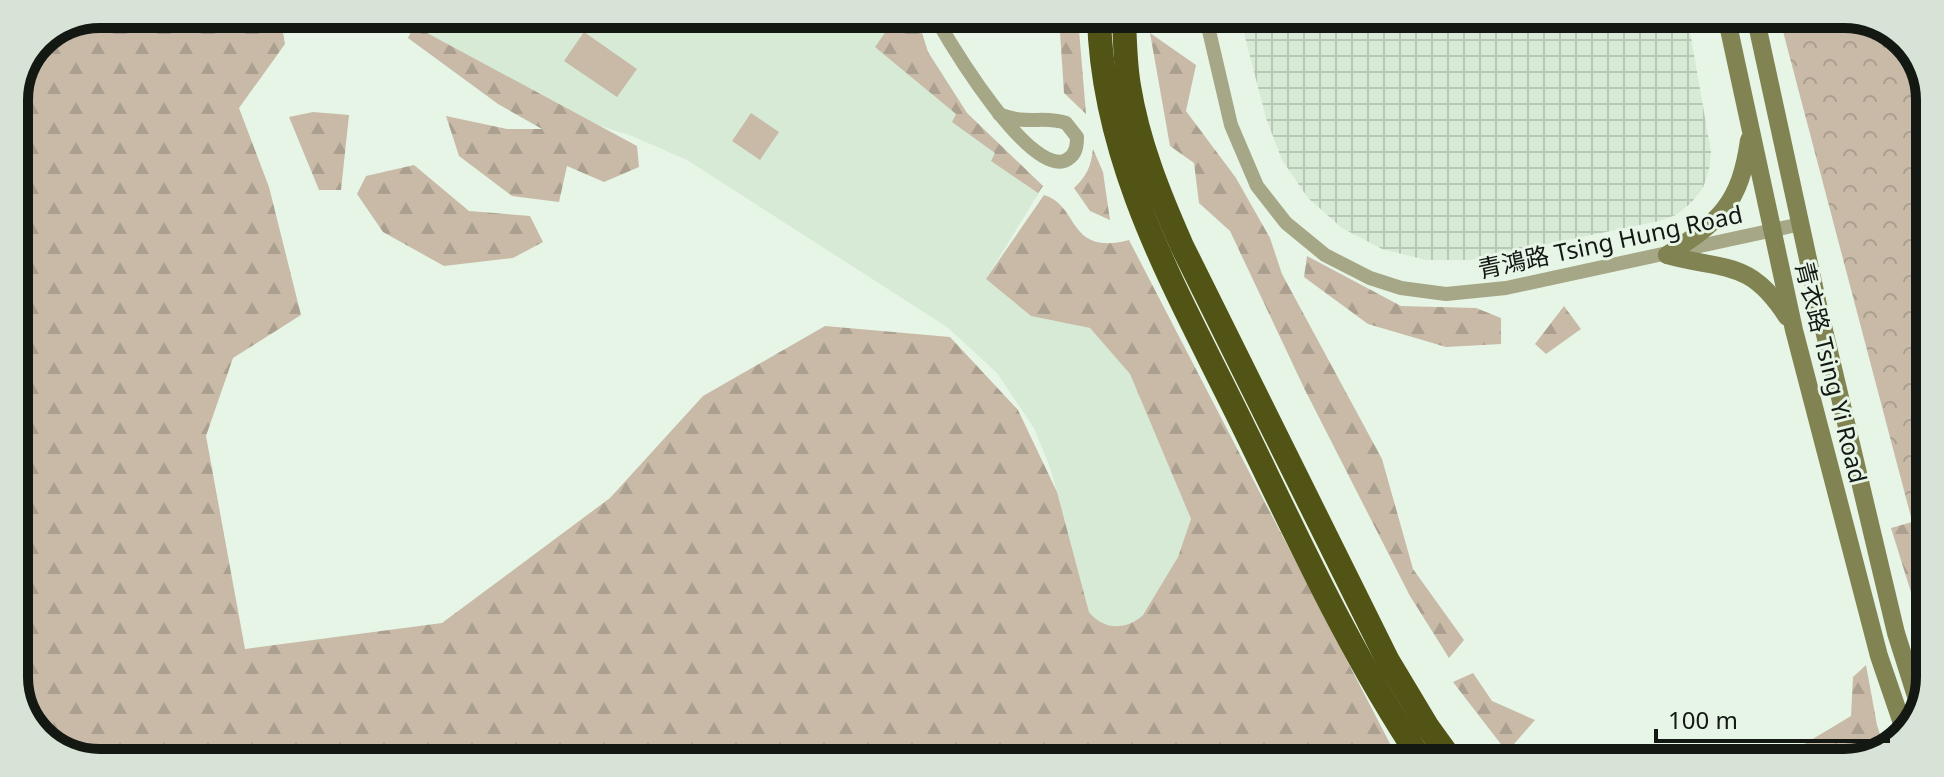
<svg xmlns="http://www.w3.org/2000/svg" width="1944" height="777" font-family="'Noto Sans','Noto Sans TC',sans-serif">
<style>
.built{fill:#d6ead6}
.industrial{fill:url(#industrial-grid)}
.grass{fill:#c8baa7}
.forest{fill:url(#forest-firs)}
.park{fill:url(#park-crowns)}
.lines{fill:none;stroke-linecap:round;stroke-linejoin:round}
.minor{stroke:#a5a786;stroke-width:14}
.secondary{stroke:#818452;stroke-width:18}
.motorway{stroke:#525416;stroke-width:24}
.labels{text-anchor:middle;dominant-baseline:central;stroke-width:6;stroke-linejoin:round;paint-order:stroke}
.street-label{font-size:24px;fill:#131813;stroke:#e7f5e7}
.rim{fill:none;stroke:#131813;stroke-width:10}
</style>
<defs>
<pattern id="industrial-grid" width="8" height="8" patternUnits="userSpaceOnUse" patternTransform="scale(2)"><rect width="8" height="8" fill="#d6ead6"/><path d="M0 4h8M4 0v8" fill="none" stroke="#b7c8b7"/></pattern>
<pattern id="forest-firs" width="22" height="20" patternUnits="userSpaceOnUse" patternTransform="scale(2)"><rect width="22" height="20" fill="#c8baa7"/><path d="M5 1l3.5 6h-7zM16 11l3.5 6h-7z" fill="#ab9f8f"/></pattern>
<pattern id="park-crowns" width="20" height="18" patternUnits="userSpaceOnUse" patternTransform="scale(2)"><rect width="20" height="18" fill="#c8baa7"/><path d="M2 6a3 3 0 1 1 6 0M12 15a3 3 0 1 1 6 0" fill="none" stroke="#ab9f8f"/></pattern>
</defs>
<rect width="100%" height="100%" fill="#e7f5e7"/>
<polygon class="built" points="394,15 917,17 928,52 967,113 1043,186 986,279 1031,316 1090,328 1130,374 1191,519 1178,557 1143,615 1128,626 1111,627 1102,624 1089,612 1051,470 1034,428 997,373 947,327 687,160 632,136 572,117 422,37"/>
<polygon class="industrial" points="1240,18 1688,20 1711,152 1709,170 1703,188 1691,203 1676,215 1659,221 1471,260 1426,260 1382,249 1342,228 1308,198 1282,160 1266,118"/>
<g class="grass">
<polygon points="584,32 637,69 617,97 564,61"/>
<polygon points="751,113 779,132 760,160 732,141"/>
</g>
<g class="forest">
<path d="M 100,14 L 280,15 L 285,44 L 239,108 L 269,187 L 301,315 L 233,358 L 206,436 L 245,649 L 442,623 L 610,498 L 703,396 L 825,326 L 950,337 L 1018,410 L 1057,492 L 1089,612 C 1104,630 1125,631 1143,615 L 1178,557 L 1191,519 L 1130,374 L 1090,328 L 1031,316 L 986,279 L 1044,195 C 1080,206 1067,256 1129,240 L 1399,761 L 68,757 L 32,729 L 14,683 L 14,95 L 40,39 Z"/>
<polygon points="896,17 917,17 928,52 967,113 1043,186 1038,193 991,161 995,153 952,122 956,114 875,47"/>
<polygon points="1059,17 1078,18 1086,114 1064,93"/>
<polygon points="414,26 637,146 639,167 604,182 567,166 559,202 512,196 459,156 446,116 507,129 542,129 498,104 408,38"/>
<polygon points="1150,33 1196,65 1186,111 1236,178 1270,238 1282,274 1382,459 1413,569 1464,640 1449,658 1410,596 1305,390 1230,231 1199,203 1194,163 1170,146"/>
<polygon points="313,112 349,115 341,190 319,190 289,117"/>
<path d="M 1093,149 L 1103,172 L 1110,220 L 1090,211 L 1074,188 C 1087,176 1091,166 1093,149 Z"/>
<polygon points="414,165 469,211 530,216 543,242 513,258 444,266 383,232 357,194 366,176"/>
<polygon points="1307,256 1401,306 1476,308 1501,318 1501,344 1446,347 1368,324 1304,277"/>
<polygon points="1564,306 1581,329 1546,354 1535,344"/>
<polygon points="1919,520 1925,537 1924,634 1891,528"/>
<polygon points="1866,665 1877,725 1885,750 1844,763 1782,763 1796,749 1851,716 1853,677"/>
<polygon points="1473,673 1492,701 1535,720 1507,752 1453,682"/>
</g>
<polygon class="park" points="1780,20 1876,20 1912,48 1930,94 1925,570"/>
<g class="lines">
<g class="minor">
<path d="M 935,17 C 950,43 1033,183 1068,159 C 1076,154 1077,146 1077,137 L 1066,123 C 1042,115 1028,126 999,114"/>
<polyline points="1206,18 1231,125 1257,186 1286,223 1325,255 1370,278 1401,288 1446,294 1506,288 1801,224"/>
</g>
<g class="secondary">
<polyline points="1727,20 1794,330 1879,656 1905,732"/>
<polyline points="1756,20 1818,305 1896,633 1921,712"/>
<path d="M 1667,255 C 1720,221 1740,204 1749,140"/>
<path d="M 1667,255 C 1725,271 1750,259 1787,317"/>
</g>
<g class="motorway">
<path d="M 1099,18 C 1103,171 1183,301 1248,436 C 1302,547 1353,658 1422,761"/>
<path d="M 1124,18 C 1125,41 1125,63 1129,86 C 1138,142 1159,194 1182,246 L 1388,661 L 1427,726 L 1453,762"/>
</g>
</g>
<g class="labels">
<g class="street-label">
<text transform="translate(1610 241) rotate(-12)">青鴻路 Tsing Hung Road</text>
<text transform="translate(1832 372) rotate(76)">青衣路 Tsing Yi Road</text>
</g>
</g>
<path d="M0 0H1944V777H0ZM100 28H1844A72 72 0 0 1 1916 100V677A72 72 0 0 1 1844 749H100A72 72 0 0 1 28 677V100A72 72 0 0 1 100 28Z" fill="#d6e3d6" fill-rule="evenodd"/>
<path class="rim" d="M100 28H1844A72 72 0 0 1 1916 100V677A72 72 0 0 1 1844 749H100A72 72 0 0 1 28 677V100A72 72 0 0 1 100 28Z"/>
<path d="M1656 729v12h232v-12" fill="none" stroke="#131813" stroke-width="4"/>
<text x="1668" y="729" font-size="24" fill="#131813" stroke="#e7f5e7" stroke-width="6" paint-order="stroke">100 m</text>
</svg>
